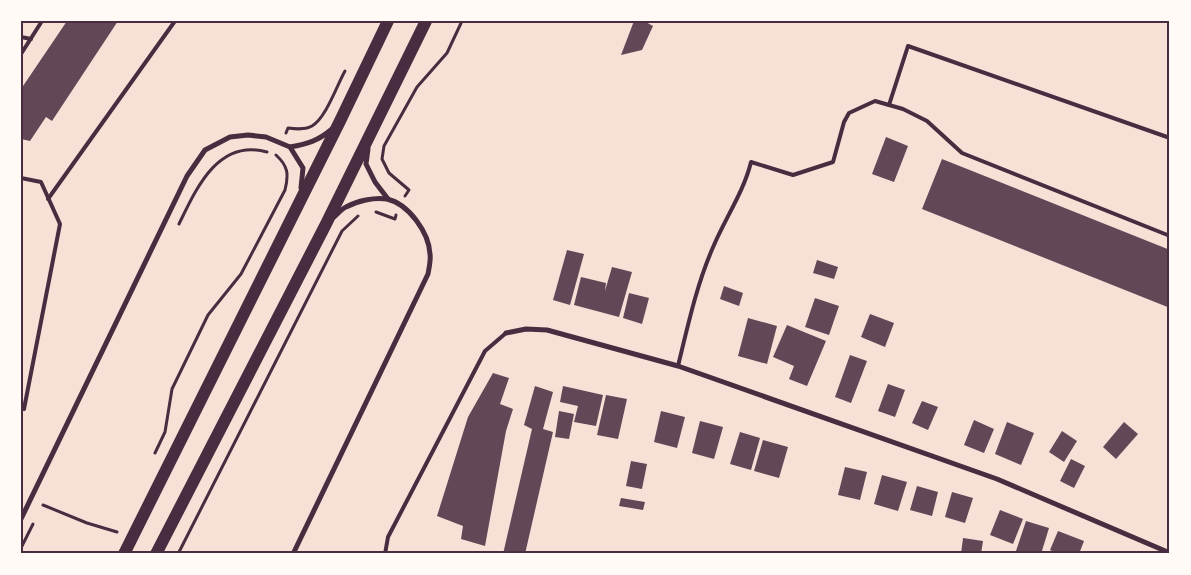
<svg xmlns="http://www.w3.org/2000/svg" width="1191" height="575" font-family="Montserrat,sans-serif">
<style>
.building{fill:#644757}
.lines{fill:none;stroke-linecap:round;stroke-linejoin:round}
.path{stroke:#4a2c40;stroke-width:3}
.service{stroke:#4a2c40;stroke-width:4}
.minor{stroke:#4a2c40;stroke-width:5}
.primary{stroke:#4a2c40;stroke-width:12}
.neatline{fill:none;stroke:#4a2c40;stroke-width:2}
</style>
<rect width="100%" height="100%" fill="#f7e1d7"/>
<g class="building">
<polygon points="67,21 118,21 52,121 46,117 30,141 21,139 21,89"/>
<polygon points="634,21 644,21 653,26 642,50 621,55"/>
<polygon points="886,137 908,146 894,182 872,174"/>
<polygon points="942,159 1170,250 1170,308 922,209"/>
<polygon points="567,250 584,254 570,305 553,300"/>
<polygon points="817,260 838,267 834,279 813,273"/>
<polygon points="612,267 632,272 619,317 574,305 581,277 606,283 605,291"/>
<polygon points="724,286 743,293 739,306 720,299"/>
<polygon points="629,293 649,298 642,324 623,318"/>
<polygon points="815,298 839,306 829,335 805,327"/>
<polygon points="870,314 894,323 885,347 861,337"/>
<polygon points="748,318 777,326 767,364 738,356"/>
<polygon points="787,325 826,341 807,386 789,379 794,366 773,357"/>
<polygon points="850,355 867,361 851,403 835,397"/>
<polygon points="493,373 509,378 500,404 513,409 506,431 485,546 461,539 463,526 437,516 468,417"/>
<polygon points="888,384 905,390 895,417 878,411"/>
<polygon points="535,386 553,392 543,429 553,432 525,554 503,554 532,429 524,425"/>
<polygon points="563,386 603,395 596,426 574,422 578,406 560,402"/>
<polygon points="606,395 627,399 618,439 597,435"/>
<polygon points="922,401 938,407 928,430 912,423"/>
<polygon points="559,411 574,414 569,439 555,437"/>
<polygon points="661,411 685,417 677,448 654,442"/>
<polygon points="974,420 994,429 984,453 964,445"/>
<polygon points="700,421 723,427 714,459 692,453"/>
<polygon points="1007,422 1034,433 1021,465 995,454"/>
<polygon points="1124,422 1138,434 1116,459 1103,447"/>
<polygon points="1062,431 1077,441 1064,462 1049,452"/>
<polygon points="740,432 760,438 751,470 730,464"/>
<polygon points="763,440 788,447 779,478 754,471"/>
<polygon points="1071,459 1085,466 1074,488 1060,481"/>
<polygon points="631,461 647,464 642,489 626,486"/>
<polygon points="845,467 867,472 860,500 838,495"/>
<polygon points="882,475 907,482 898,511 874,504"/>
<polygon points="917,486 938,492 932,516 910,510"/>
<polygon points="952,492 973,498 965,523 945,517"/>
<polygon points="621,498 645,502 643,510 619,506"/>
<polygon points="1000,510 1023,519 1013,544 990,535"/>
<polygon points="1026,521 1049,528 1041,554 1015,554"/>
<polygon points="1058,531 1084,541 1079,554 1059,554 1050,550"/>
<polygon points="963,538 983,541 981,554 961,554"/>
</g>
<g class="lines">
<g class="path">
<path d="M 286,133 L 288,128 C 296,129 305,130 312,126 C 326,118 337,85 345,71"/>
<polyline points="405,196 409,190 389,173 382,159 384,146 417,87 447,53 462,21"/>
<polyline points="376,212 395,219 396,215"/>
<path d="M 179,224 C 196,189 218,138 267,152"/>
<path d="M 155,453 L 165,432 L 172,389 L 208,315 L 241,274 L 285,190 C 289,174 288,166 276,155"/>
<polyline points="43,505 87,523 117,532"/>
<polyline points="21,548 33,524"/>
<polyline points="178,554 342,231 358,216"/>
</g>
<g class="service">
<polyline points="21,37 31,39"/>
<polyline points="21,54 42,21"/>
<polyline points="889,105 908,46 1170,138"/>
<polyline points="21,178 41,182 60,224 24,409"/>
<polyline points="48,199 175,21"/>
<path d="M 678,366 C 688,325 697,283 714,245 C 726,217 744,191 751,162 L 793,175 L 833,162 L 844,122 L 849,113 L 875,101 L 903,109 L 927,121 L 962,153 L 1170,236"/>
<polyline points="385,554 388,537 485,351 506,333"/>
</g>
<g class="minor">
<path d="M 290,147 C 307,144 318,141 332,129"/>
<polyline points="368,149 366,164 375,182 388,199"/>
<polyline points="506,333 526,329 547,330 678,366 997,479 1170,553"/>
<polyline points="21,519 187,176 205,150 230,137 248,135 266,137 290,147 303,168 301,188"/>
<path d="M 293,554 L 428,274 C 429,268 431,260 430,254 C 429,233 409,204 387,199 C 374,197 357,201 346,207 C 341,209 338,214 334,217"/>
</g>
<g class="primary">
<polyline points="124,554 340,121 388,21"/>
<polyline points="156,554 326,224 426,21"/>
</g>
</g>
<rect width="1191" height="575" fill="none" stroke="#fffaf5" stroke-width="45"/>
<rect x="22" y="22" width="1146" height="530" class="neatline"/>
</svg>
